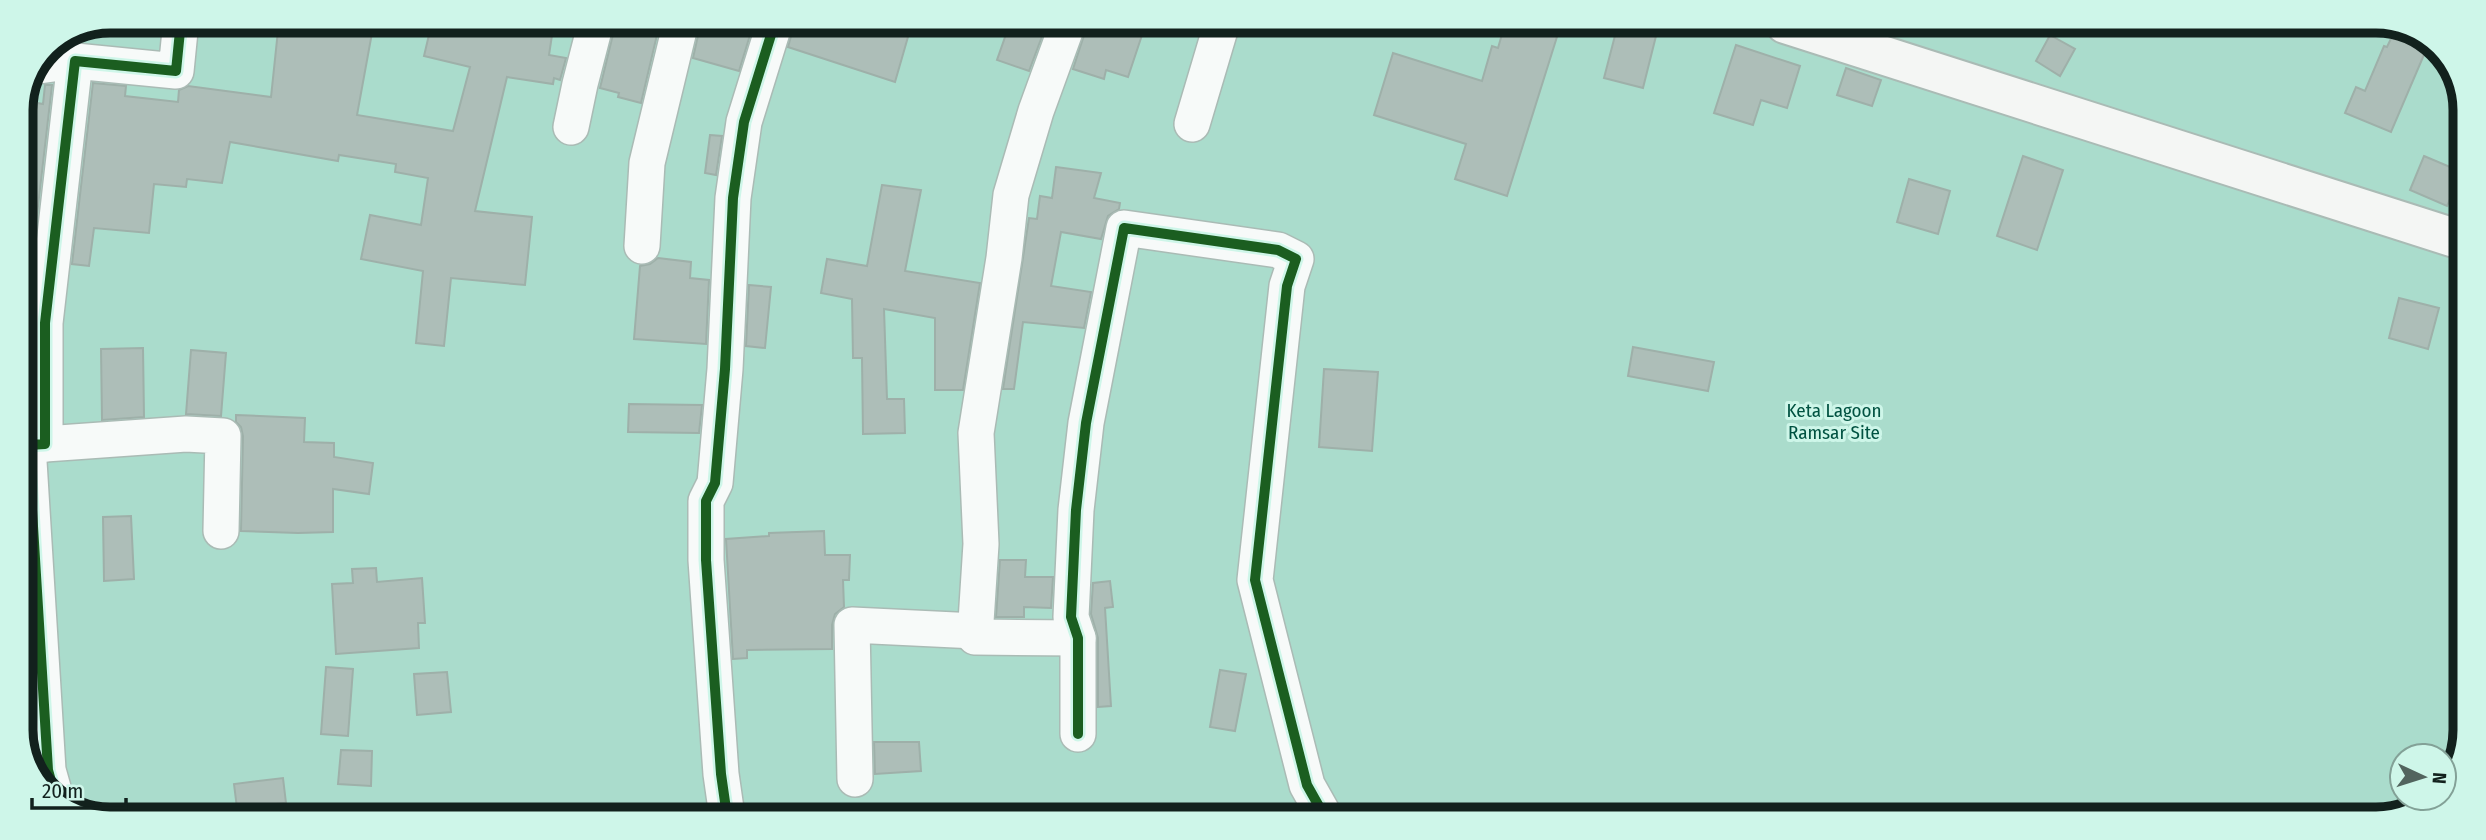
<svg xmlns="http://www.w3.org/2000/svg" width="2486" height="840" font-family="'Fira Sans Condensed',sans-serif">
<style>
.green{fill:#aadccc}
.building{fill:#adbeb8;stroke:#9eb0a9;stroke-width:2}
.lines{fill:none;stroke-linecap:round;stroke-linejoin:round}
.minor-casing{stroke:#aabbb5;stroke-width:38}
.secondary-casing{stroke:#aabbb5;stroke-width:42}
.minor{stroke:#f7faf9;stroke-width:35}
.secondary{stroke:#f4f6f4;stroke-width:38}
.cycleway-casing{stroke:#cef6e9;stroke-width:15}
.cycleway{stroke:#1b5e20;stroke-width:10}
.labels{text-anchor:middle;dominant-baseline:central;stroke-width:6;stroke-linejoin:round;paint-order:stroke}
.park-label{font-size:19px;fill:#005241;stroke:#cef6e9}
.rim{fill:none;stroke:#12211d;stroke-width:9}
</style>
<rect width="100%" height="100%" fill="#cae0d8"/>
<polygon class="green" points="111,21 2404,26 2446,56 2465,104 2460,758 2444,781 2444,756 2402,756 2402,798 2432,798 2430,801 2376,819 82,814 40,784 21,736 21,105 48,47"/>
<g class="building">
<polygon points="279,21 374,22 357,115 453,131 470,67 424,56 432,22 554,22 549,55 566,58 560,80 554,78 553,84 507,77 475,211 532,217 525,285 451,278 444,346 416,343 423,271 361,259 370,215 421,225 428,178 395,172 396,164 339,155 338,161 230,142 222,183 187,179 186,187 154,184 149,233 94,228 89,266 72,264 93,83 126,86 125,96 178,102 179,90 188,86 271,97"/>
<polygon points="616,22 660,22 641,103 618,97 619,93 600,88"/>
<polygon points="701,22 754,22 739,71 693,58"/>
<polygon points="795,22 884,23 912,23 895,82 788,47"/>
<polygon points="1010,23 1047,23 1029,71 997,60"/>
<polygon points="1088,23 1146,23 1128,77 1106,70 1104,79 1073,69"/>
<polygon points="1505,24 1561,24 1507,196 1455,179 1466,144 1374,115 1393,53 1482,81 1492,46 1498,48"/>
<polygon points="1618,24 1659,24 1643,88 1604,78"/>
<polygon points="2397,26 2404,26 2429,43 2391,132 2345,113 2356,87 2365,91 2384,46 2387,47"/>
<polygon points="2050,35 2075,49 2060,76 2036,61"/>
<polygon points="1736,45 1800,66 1787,108 1761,100 1753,125 1714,113"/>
<polygon points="1846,68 1881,80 1872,106 1837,95"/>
<polygon points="45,85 52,85 32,258 21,257 21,156 32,157 37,103 43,104"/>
<polygon points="710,135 722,136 716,175 705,173"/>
<polygon points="2023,156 2063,170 2037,250 1997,236"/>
<polygon points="2424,156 2462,172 2447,206 2410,190"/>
<polygon points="1056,167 1101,173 1094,198 1120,203 1119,209 1108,216 1101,239 1061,232 1051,286 1091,292 1084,328 1023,322 1014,389 1003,389 1029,218 1037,219 1040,196 1052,198"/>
<polygon points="1909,179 1950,191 1938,234 1897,222"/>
<polygon points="882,185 921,190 905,271 980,283 963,390 935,390 935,318 884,309 887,399 904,399 905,433 863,434 862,358 853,358 852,299 821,293 827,259 867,266"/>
<polygon points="658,258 691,262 690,278 709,280 706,344 634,339 640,266 650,264"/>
<polygon points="749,285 771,287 765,348 746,346"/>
<polygon points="2399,298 2439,308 2428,349 2389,338"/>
<polygon points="1633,347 1714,362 1708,391 1628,376"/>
<polygon points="143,348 144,417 102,420 101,349"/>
<polygon points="191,350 226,353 221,416 186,414"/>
<polygon points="1324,369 1378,372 1372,451 1319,447"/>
<polygon points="629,404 702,405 699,433 628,432"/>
<polygon points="236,415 305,418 304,442 334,443 334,457 373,463 369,494 333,489 333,532 298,533 241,531 243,436 241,427 236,422"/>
<polygon points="131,516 134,579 104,581 103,517"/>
<polygon points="824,531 825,555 850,555 849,580 843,580 844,607 835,614 832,625 832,649 747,650 747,658 733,659 726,539 769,536 769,533"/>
<polygon points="1000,560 1026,560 1025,577 1053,577 1051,608 1024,607 1024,617 996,617"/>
<polygon points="376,568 377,582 422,578 425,623 418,623 419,648 336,654 332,584 353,583 352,569"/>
<polygon points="1110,581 1113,607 1105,608 1111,706 1098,707 1098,638 1091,614 1093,583"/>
<polygon points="326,667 353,669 348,736 321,734"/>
<polygon points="1220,670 1246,674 1235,731 1210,727"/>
<polygon points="447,672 451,712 417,715 414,674"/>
<polygon points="874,742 919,742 921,771 875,774"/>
<polygon points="341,750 372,751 371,786 338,784"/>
<polygon points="283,778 286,803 237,808 234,784"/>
</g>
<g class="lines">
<defs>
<g id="minor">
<polyline points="1068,23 1036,111 1011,195 1004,258 976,433 981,544 975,637 1078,638"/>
<polyline points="39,66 75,61"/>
<polyline points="1192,124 1222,23"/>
<polyline points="571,127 580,84 596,22"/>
<polyline points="642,246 647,163 681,22"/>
<polyline points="45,444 186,434 223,436 221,531"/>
<polyline points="1078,734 1078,638 1071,617 1076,510 1086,423 1124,228 1278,250 1296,259 1287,286 1255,580 1307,785 1325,817"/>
<polyline points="855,779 852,625 976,631"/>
<polyline points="55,795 48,770 28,445 45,444 45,323 75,61 176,71 181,21"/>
<polyline points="727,816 721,774 706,560 706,501 715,483 725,369 733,198 744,122 775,22"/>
</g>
<polyline id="secondary" points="1785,24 2464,241"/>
</defs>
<use href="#minor" class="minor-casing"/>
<use href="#secondary" class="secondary-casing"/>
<use href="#minor" class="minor"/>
<use href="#secondary" class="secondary"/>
<defs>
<g id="cycleway">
<polyline points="1078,734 1078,638 1071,617 1076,510 1086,423 1124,228 1278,250 1296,259 1287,286 1255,580 1307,785 1325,817"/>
<polyline points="55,795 48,770 28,445 45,444 45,323 75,61 176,71 181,21"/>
<polyline points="727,816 721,774 706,560 706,501 715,483 725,369 733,198 744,122 775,22"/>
</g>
</defs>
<use href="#cycleway" class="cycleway-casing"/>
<use href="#cycleway" class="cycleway"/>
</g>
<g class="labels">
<g class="park-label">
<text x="1834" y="410">Keta Lagoon<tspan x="1834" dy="22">Ramsar Site</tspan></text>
</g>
</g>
<path d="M0 0H2486V840H0ZM110 33H2376A77 77 0 0 1 2453 110V730A77 77 0 0 1 2376 807H110A77 77 0 0 1 33 730V110A77 77 0 0 1 110 33Z" fill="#cef6e9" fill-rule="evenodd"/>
<path class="rim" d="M110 33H2376A77 77 0 0 1 2453 110V730A77 77 0 0 1 2376 807H110A77 77 0 0 1 33 730V110A77 77 0 0 1 110 33Z"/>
<g transform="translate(2423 777) rotate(94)"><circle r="33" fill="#cef6e9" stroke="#83a197" stroke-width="2"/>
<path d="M0-5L12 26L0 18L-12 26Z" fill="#52645e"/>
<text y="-10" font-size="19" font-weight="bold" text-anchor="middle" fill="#12211d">N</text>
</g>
<path d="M32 798v10h94v-10" fill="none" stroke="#12211d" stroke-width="3.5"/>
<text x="42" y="798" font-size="21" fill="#12211d" stroke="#cef6e9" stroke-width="5" paint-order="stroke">20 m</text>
</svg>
